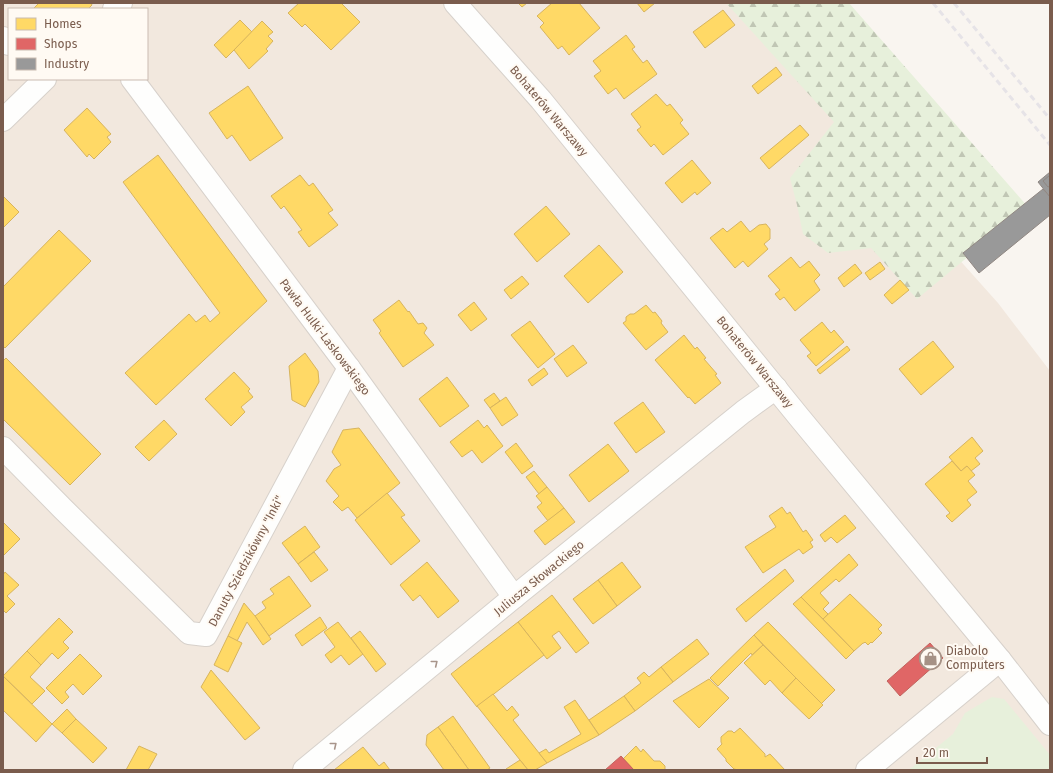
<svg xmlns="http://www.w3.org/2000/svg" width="1053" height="773" font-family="'Fira Sans',sans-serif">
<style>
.residential{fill:#f2e8de;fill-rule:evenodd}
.forest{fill:url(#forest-firs)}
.park{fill:#e7f0db}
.homes{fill:#ffd966;stroke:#d7b45e}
.shops{fill:#e06666;stroke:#c1635e}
.industry{fill:#999;stroke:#908782}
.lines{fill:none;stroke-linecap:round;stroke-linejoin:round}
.street-casing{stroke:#d7d1cb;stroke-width:24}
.street{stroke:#fefefd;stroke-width:22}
.rail{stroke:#e6e3e7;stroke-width:3;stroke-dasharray:6 4;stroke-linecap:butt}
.oneway{stroke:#a8958b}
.labels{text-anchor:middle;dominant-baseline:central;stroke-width:4;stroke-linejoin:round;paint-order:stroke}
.street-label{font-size:12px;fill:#7a5c4d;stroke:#fffaf3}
.poi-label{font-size:12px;fill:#7a5c4d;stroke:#fffaf3;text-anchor:start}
</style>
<defs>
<pattern id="forest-firs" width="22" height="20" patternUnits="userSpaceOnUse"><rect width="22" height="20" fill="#e7f0db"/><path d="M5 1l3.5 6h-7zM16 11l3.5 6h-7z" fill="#c0c6b4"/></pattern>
</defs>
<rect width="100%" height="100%" fill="#f9f5f0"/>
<path class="residential" d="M 3,3 L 730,3 L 998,303 L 1050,371 L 1050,770 L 3,770 ZM 9,9 L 147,9 L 147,79 L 9,79 Z"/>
<polygon class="forest" points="726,3 849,3 1028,207 917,299 871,248 828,253 803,234 797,205 790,178 834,122"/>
<polygon class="park" points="992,697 1004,699 1050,755 1050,770 909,770 953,734 965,713"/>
<g class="homes">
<polygon points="39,3 91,3 92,5 88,9 35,9 34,8"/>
<polygon points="299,3 341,3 360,22 331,50 305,24 302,27 288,13"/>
<polygon points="518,3 527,3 522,7"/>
<polygon points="552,3 579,3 600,28 569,55 562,46 558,49 540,27 544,23 537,16"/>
<polygon points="637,3 655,3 644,12"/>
<polygon points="723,10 735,25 705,48 693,32"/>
<polygon points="240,20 252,32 226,58 214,45"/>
<polygon points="262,21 273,32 268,36 273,41 266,49 268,51 249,69 234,50"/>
<polygon points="626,35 635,47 632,49 643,63 647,60 657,74 624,99 616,88 608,94 594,76 601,71 593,61"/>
<polygon points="776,67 782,75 758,94 752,86"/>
<polygon points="248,86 283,138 250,161 232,135 227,139 209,113"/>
<polygon points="656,94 667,106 670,104 683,120 680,123 689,134 663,155 654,144 651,147 637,130 641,127 631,114"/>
<polygon points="87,108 111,134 107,137 111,142 94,159 89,154 87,157 64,130"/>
<polygon points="800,125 809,135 769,169 760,158"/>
<polygon points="158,155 267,301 156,405 125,373 189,314 196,322 205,315 210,322 220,313 123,182"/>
<polygon points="692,160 711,183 697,195 695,192 682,203 665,183"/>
<polygon points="300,175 309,186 313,183 333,210 328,213 338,225 309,247 298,232 302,230 284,206 281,209 271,196"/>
<polygon points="3,196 19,212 4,227 3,226"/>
<polygon points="546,206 570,234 537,262 514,234"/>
<polygon points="741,221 750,232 759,225 766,224 770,229 770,239 764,244 768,249 748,267 743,261 735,268 710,238 723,228 727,232"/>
<polygon points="59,230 91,261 5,348 3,346 3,287"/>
<polygon points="599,245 623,272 588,303 564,276"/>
<polygon points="791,257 800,268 809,261 820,275 814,281 820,290 795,311 784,297 780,300 775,294 780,290 768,276"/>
<polygon points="880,262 885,269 870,280 865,273"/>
<polygon points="855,264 862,273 844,287 838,278"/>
<polygon points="522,276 529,284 511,299 504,290"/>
<polygon points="900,280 909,290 892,304 884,295"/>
<polygon points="399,300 408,312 409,311 418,324 423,323 427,328 424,333 434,345 403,367 379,333 381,331 373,320"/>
<polygon points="474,302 487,319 471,331 458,315"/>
<polygon points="646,305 653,313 655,312 662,321 661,323 668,332 646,350 623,323 626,321 626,317 630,314 634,314"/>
<polygon points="530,321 555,354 538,368 511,335"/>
<polygon points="822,322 831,333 834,330 844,342 816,366 807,356 811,353 800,340"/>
<polygon points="684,335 695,349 697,347 706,358 704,359 717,374 715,375 721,383 695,404 689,397 688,398 655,360"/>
<polygon points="933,341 954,367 921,395 899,369"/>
<polygon points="573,345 587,363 567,377 554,359"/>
<polygon points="847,346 850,350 820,374 817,370"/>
<polygon points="305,353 318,371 319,382 305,407 292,400 289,366"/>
<polygon points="6,358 101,454 70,485 3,419 3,361"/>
<polygon points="544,368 548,374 532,386 528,380"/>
<polygon points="234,372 250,389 248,391 253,397 241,407 245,412 231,426 205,399"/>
<polygon points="447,377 469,406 440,427 419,399"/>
<polygon points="494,393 500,401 490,408 484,400"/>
<polygon points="506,397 518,415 502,426 490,408"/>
<polygon points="643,402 665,432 636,453 614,423"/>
<polygon points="164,420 177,434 149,461 135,447"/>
<polygon points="478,420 484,428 487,425 503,446 482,463 472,450 462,457 450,442"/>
<polygon points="359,428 400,483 357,518 348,507 342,511 333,502 339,496 326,481 334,469 341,465 332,452 343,430"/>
<polygon points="972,437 983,451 975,458 980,464 971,471 967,466 961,471 949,457"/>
<polygon points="516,443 533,466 522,474 505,452"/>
<polygon points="608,444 629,471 589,502 569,475"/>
<polygon points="952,461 961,471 967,466 975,475 968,481 977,492 967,500 971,505 952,522 946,516 950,513 925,484"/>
<polygon points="534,471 547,487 539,494 526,477"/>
<polygon points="547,487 564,508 548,521 537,507 542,503 536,496"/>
<polygon points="387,493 405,515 401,517 420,541 391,565 355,520"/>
<polygon points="782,507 787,514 790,512 803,532 806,530 813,540 810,542 813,547 803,554 799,549 763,573 745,547 776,527 769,516"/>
<polygon points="564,508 575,522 545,545 534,531"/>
<polygon points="845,515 856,528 837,543 831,537 825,542 820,535"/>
<polygon points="3,522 20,539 3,556"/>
<polygon points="305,526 320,547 298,564 282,543"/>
<polygon points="314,552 328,570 311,582 298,564"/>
<polygon points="849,554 858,565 839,582 836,579 820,593 829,603 823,609 828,614 823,619 801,597"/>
<polygon points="427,562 459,601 438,618 420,595 413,601 400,585"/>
<polygon points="622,562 641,587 617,606 598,580"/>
<polygon points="785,569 794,581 746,622 736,609"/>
<polygon points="5,572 19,585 7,596 15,604 6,613 3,610 3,575"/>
<polygon points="289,576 311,606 269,636 255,616 266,608 262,602 274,594 270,589"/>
<polygon points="598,580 617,606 593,624 573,599"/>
<polygon points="850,594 882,625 878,629 882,633 872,643 871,642 868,645 865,642 864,643 863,643 854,651 823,619"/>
<polygon points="552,595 589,643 576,653 559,631 552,636 561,648 547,659 518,622"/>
<polygon points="801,597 854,651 846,659 793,604"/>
<polygon points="244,603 255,616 271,639 263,645 247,622 237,641 228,636"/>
<polygon points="320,617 327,628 302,646 295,635"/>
<polygon points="59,618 73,632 63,642 69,648 58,659 52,653 41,665 27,651"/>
<polygon points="338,622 363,654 349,665 341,655 331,663 325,655 335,647 324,632"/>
<polygon points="518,622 544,655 477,707 451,674"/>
<polygon points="768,622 835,690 821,704 754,635"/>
<polygon points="360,631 386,664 376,672 351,638"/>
<polygon points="754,635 763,645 752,655 751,653 718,686 710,678"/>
<polygon points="228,636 242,643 228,672 214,665"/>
<polygon points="697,639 709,654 673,682 661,667"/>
<polygon points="763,645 796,678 782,693 770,680 765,685 744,663"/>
<polygon points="27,651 41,665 30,677 45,691 32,704 3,676"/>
<polygon points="80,654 102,676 83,695 73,684 65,692 69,697 62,704 46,688"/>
<polygon points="661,667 673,682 635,711 624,696 641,683 637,678 644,672 649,677"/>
<polygon points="211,670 260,728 245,740 201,687"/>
<polygon points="3,676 52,724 36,742 3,710"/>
<polygon points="796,678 823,705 809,719 782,693"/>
<polygon points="709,679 729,698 699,728 673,701"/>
<polygon points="493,694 507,711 512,706 519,715 513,720 547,763 535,770 528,770 477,706"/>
<polygon points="624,696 635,711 599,735 589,720"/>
<polygon points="575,700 599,735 547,763 539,753 546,749 549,753 581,734 564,707"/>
<polygon points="67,709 76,719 62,733 52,724"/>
<polygon points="453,716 490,768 487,770 469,770 438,727"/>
<polygon points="76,719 107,748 93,763 62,733"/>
<polygon points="438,727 469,770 444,770 426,745 427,735"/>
<polygon points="740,728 765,754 765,757 770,754 785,770 738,770 734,769 726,761 726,759 717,749 722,744 721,742 721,737 728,731 732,731 734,733"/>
<polygon points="139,746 157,754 148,770 126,770"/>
<polygon points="636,746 641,752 643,749 654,761 660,761 665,766 665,770 634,770 623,759"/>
<polygon points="363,747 379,766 384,762 390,770 334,770"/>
<polygon points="520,760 528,770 507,770 506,769"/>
</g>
<g class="shops">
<polygon points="930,643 943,658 900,696 887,681"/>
<polygon points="621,756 634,770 605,770"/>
</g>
<g class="industry">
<polygon points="1050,172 1050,197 1038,182"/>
<polygon points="1050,175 1050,186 1048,187 1043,181"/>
<polygon points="1043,189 1050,197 1050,215 979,273 963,253"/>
</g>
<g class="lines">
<defs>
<g id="street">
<polyline points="455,3 541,100 799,417 1000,660 1050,724"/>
<polyline points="114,9 121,3"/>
<polyline points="3,38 9,44"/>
<polyline points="132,79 349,368 514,597"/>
<polyline points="3,120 45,79"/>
<polyline points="3,448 62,508 189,633 206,635 349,368"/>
<polyline points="304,770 514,597 743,412 776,388"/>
<polyline points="867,770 1000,660"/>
</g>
</defs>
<use href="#street" class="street-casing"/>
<use href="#street" class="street"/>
<g class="rail">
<polyline points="933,3 1050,145"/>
<polyline points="954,3 1050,119"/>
</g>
</g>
<defs><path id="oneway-chevron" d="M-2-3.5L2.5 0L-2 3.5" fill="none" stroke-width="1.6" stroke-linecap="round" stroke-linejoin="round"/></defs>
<g class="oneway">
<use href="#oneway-chevron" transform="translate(435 663) rotate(-39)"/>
<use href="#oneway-chevron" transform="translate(334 745) rotate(-39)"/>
</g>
<defs>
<symbol id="shop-ring" viewBox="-11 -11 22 22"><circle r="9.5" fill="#fffaf3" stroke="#a69286" stroke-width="1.5"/><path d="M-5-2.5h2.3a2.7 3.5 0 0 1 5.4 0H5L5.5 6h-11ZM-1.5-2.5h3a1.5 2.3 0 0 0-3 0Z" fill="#a69286"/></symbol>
</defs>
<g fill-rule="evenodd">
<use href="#shop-ring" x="918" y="646" width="25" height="25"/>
</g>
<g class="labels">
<g class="street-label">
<text transform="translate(549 111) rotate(50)">Bohaterów Warszawy</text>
<text transform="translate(325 337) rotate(53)">Pawła Hulki-Laskowskiego</text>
<text transform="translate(755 362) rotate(51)">Bohaterów Warszawy</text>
<text transform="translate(246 561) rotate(-62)">Danuty Sziedzikówny "Inki"</text>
<text transform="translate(539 578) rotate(-39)">Juliusza Słowackiego</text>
</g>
<g class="poi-label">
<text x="946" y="651">Diabolo<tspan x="946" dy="14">Computers</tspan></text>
</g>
</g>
<rect width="1053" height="773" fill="none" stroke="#7a5c4d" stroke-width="8"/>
<rect x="8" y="8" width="140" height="72" fill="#fffaf3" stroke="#cabbb1"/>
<rect x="16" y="18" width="20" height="12" fill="#ffd966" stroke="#cabbb1"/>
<text x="44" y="28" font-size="12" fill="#7a5c4d">Homes</text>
<rect x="16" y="38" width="20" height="12" fill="#e06666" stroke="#cabbb1"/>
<text x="44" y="48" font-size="12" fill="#7a5c4d">Shops</text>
<rect x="16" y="58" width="20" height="12" fill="#999999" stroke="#cabbb1"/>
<text x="44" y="68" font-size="12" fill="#7a5c4d">Industry</text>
<path d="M917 757v6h70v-6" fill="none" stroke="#7a5c4d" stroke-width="2"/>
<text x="923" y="757" font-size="12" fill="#7a5c4d" stroke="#fffaf3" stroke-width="3" paint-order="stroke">20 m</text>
</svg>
